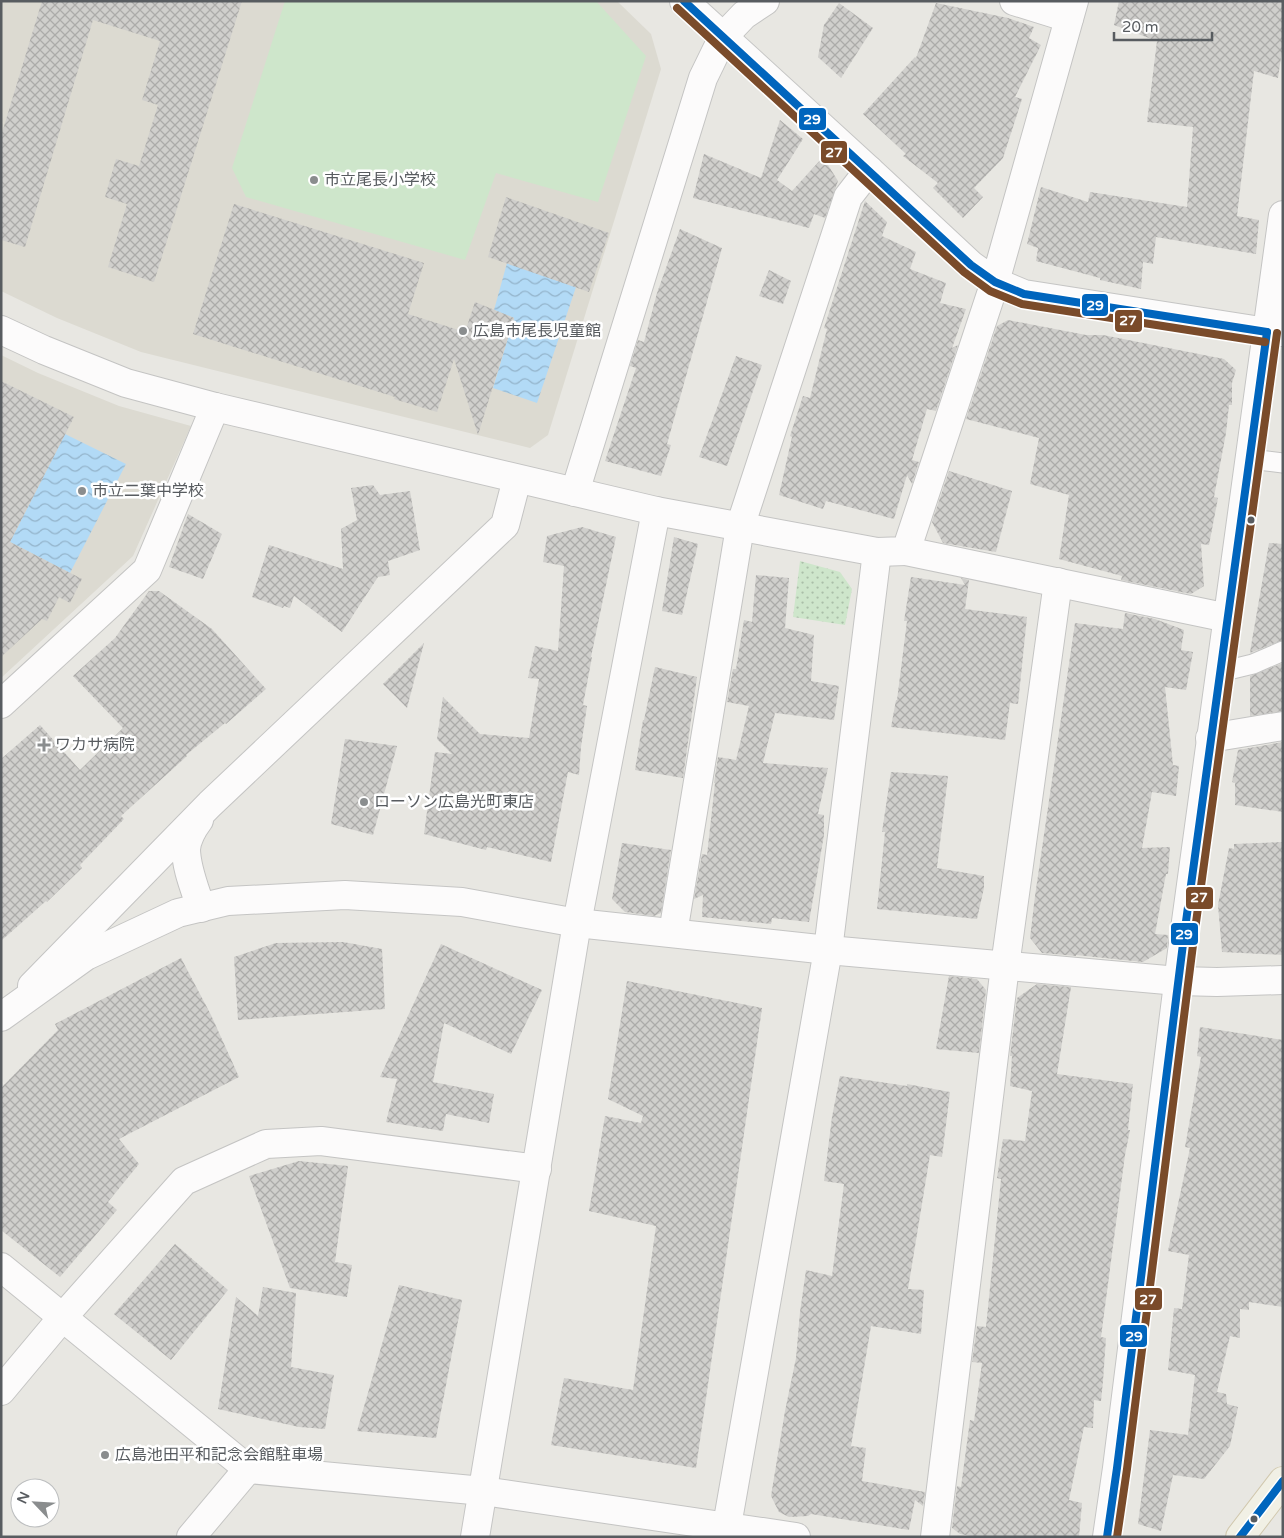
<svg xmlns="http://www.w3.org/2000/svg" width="1284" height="1538" font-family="'Varela Round','Noto Sans JP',sans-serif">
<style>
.education{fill:#dcdad1}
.park{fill:url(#park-dots)}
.garden{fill:#cee6cb}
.water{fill:url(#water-waves)}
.building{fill:url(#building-cross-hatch)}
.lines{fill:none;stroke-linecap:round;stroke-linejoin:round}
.lane-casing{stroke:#c4c4c3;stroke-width:21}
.street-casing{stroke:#c4c4c3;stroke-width:30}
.secondary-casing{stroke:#c5c5c4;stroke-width:30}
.primary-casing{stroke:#d1c8ae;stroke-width:30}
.lane{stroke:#fcfbfb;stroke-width:19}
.street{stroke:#fcfbfb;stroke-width:28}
.secondary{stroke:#fcfbfb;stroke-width:28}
.primary{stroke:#f1f0e5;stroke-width:28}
.bus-1-casing{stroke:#fff;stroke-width:11}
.bus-2-casing{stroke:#fff;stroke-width:11}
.bus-1{stroke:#0065bd;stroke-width:8}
.bus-2{stroke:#7a4b2a;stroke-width:8}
.poi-dot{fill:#8a8d8e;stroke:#fff;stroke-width:2}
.bus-dot{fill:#585c60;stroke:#fff;stroke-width:2}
.labels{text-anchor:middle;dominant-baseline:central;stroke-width:5;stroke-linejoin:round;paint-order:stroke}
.poi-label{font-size:16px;fill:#585c60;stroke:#fff;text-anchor:start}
.line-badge{stroke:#fff;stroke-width:2}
.badge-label{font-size:14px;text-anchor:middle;font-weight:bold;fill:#fff}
</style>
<defs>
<pattern id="park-dots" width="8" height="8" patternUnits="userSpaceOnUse" patternTransform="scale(1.25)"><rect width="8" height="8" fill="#cee6cb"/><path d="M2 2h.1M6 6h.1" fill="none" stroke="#aabea8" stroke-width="1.8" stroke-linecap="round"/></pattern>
<pattern id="water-waves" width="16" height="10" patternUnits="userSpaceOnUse" patternTransform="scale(1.25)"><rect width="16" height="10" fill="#b2daf6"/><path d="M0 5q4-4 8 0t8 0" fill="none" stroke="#94b4cb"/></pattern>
<pattern id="building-cross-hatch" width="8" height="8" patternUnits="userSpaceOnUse" patternTransform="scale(1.25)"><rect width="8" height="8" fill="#d0cfcc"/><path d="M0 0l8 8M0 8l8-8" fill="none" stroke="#acaba9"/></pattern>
</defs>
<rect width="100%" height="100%" fill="#e8e7e2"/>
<g class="education">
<polygon points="1,1 617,1 651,34 661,69 548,435 530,448 141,352 57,318 1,291"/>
<polygon points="1,355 38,373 119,406 191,426 133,556 1,678"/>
</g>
<polygon class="park" points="800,561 840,572 852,589 845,625 793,617"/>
<polygon class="garden" points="285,1 596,1 646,56 598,202 496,173 465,260 246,197 232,168"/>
<g class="water">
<polygon points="507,263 576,287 537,403 493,388 514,318 494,310"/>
<polygon points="65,434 126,464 70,573 10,542"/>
</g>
<g class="building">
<polygon points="42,1 242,1 154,282 108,267 127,204 105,197 116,159 139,166 158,105 142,100 160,41 93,20 25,247 1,240 1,136"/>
<polygon points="1119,1 1283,1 1283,44 1278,78 1254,71 1237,216 1259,220 1256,254 1156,237 1153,264 1143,262 1141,289 1100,280 1100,278 1036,261 1038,248 1027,244 1041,187 1088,202 1090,192 1187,207 1193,127 1147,122 1157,41 1114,25"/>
<polygon points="839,3 873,28 841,78 818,57 824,25"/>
<polygon points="936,3 1008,18 1034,27 1029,38 1041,45 1015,97 1022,99 1003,158 974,188 983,197 963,218 933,188 938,183 903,156 906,154 863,114 915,57 916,58"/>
<polygon points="780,120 803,139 777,180 792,191 823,157 838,181 825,218 814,214 809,228 693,198 704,154 761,178"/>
<polygon points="506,197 609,233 589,292 488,257"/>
<polygon points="865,201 887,222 882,236 916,252 910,269 946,283 940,303 966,309 952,348 958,345 936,411 927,409 912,460 919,462 912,484 907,475 894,519 826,501 823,509 779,495 792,437 790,436 803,396 810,398 827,329 824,328"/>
<polygon points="234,204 424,263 408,314 465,332 475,302 514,318 478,435 454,359 437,412 394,399 395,397 193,334"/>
<polygon points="680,229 722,248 667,444 671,445 661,476 605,461 636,368 630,366 638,340 644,342 657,293"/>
<polygon points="769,270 791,281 783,304 759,296"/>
<polygon points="1008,320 1086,335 1103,335 1224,359 1236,370 1232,383 1232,405 1229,405 1226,433 1214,497 1218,498 1209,545 1201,544 1204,586 1191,594 1121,580 1122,576 1059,559 1069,495 1030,484 1039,438 966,419 997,326"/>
<polygon points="736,356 762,365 727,466 699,457"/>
<polygon points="1,381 74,417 10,542 82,579 70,603 59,597 47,621 42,619 1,657"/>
<polygon points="949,471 1012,491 996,552 943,543 932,522"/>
<polygon points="373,485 380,495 410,491 420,550 388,561 390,575 378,577 342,632 294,596 290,608 284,606 283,608 252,597 269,545 343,569 341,529 357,520 351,488"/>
<polygon points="188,514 222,534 203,579 169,567"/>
<polygon points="582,527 616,537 591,657 592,657 583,705 587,706 581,747 579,775 568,772 551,862 487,847 486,850 424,834 435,752 452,754 437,739 443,697 480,734 529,738 539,679 528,678 535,646 558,651 564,566 543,562 547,536"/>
<polygon points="674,537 698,544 682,615 662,611"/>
<polygon points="1269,543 1283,544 1283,640 1250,653 1251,646"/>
<polygon points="756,575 789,578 785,628 814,635 811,681 839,686 834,720 775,713 763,763 828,768 818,814 824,815 824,835 809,922 772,918 771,924 702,917 703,895 694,899 702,854 707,855 715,783 714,783 718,757 736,760 749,706 727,702 733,669 736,669 744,620 752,622"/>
<polygon points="911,577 965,585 961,578 969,580 965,609 1027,617 1018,704 1010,703 1005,740 891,727 896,700 897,700 907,621 904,621"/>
<polygon points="149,591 159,591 212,629 266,689 226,724 225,723 186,755 187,756 121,816 124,819 80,865 82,868 47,902 46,901 1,941 1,759 40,725 80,770 123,728 73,676 115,638"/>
<polygon points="1125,613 1155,619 1184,630 1181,650 1193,652 1186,690 1165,687 1173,765 1179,766 1176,796 1152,792 1142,848 1170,847 1168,874 1166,874 1155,934 1168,935 1167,948 1143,962 1076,955 1076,956 1042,953 1030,938 1035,896 1075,623 1123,629"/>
<polygon points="424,643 407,708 383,684"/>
<polygon points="1283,663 1283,711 1250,716 1250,676"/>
<polygon points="655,667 697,677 683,778 635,770 643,720 644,720"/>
<polygon points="345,739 397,746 373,835 331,824"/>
<polygon points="1283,742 1283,812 1235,805 1235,783 1232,782 1238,750"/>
<polygon points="891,772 948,776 937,868 984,876 984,888 977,919 877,909 885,832 882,832"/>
<polygon points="1283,842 1283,955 1222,952 1218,905 1229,848 1234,849 1234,844"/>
<polygon points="622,843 671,850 661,913 654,916 625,912 612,899"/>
<polygon points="343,942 382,949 385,1009 238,1020 234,957 276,943"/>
<polygon points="441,944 542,990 511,1054 444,1023 433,1082 494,1094 489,1123 446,1114 443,1131 386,1122 397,1079 380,1077"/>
<polygon points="181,958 211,1015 239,1077 119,1139 139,1164 108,1202 117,1210 60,1277 1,1230 1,1088 58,1030 55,1024"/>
<polygon points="949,976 977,979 986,990 979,1053 936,1049"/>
<polygon points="627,981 762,1008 696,1468 551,1445 564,1378 633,1390 656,1226 589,1211 605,1116 641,1123 643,1116 608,1099"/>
<polygon points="1037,984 1071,987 1057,1074 1133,1084 1128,1130 1130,1130 1125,1155 1101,1337 1106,1338 1103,1381 1101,1401 1094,1400 1093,1428 1084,1427 1069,1500 1082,1503 1079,1537 976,1537 960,1534 952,1528 957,1486 961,1487 970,1420 974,1421 982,1363 972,1362 977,1326 986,1327 1001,1179 997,1178 1003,1139 1025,1141 1032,1091 1010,1086 1012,1056 1010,1056 1017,998"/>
<polygon points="1200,1027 1283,1040 1283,1307 1249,1302 1249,1310 1240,1309 1240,1338 1230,1336 1217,1392 1226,1394 1227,1404 1238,1407 1230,1446 1204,1479 1173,1475 1161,1531 1138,1524 1150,1430 1188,1435 1195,1375 1168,1370 1174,1308 1182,1309 1189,1255 1168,1251 1190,1148 1185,1147 1201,1057 1197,1056"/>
<polygon points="840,1076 907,1086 907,1084 950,1092 942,1157 930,1155 908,1289 924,1290 921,1334 871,1326 851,1446 866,1448 862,1481 925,1492 923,1506 915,1500 909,1530 811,1514 808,1516 789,1517 779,1512 771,1496 785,1411 796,1358 800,1312 806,1270 832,1276 844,1184 824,1181 832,1117"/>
<polygon points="299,1161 348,1166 335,1262 352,1265 347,1297 290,1288 249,1176"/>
<polygon points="175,1244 228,1290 171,1360 114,1314"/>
<polygon points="399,1285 462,1300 436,1438 357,1431"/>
<polygon points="263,1287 296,1293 291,1367 334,1375 325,1429 299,1427 218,1409 236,1297 258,1316"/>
</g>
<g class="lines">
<defs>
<g id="lane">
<polyline points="1250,459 1283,463"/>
<polyline points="1220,672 1253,664 1283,651"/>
</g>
<g id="street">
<polyline points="1014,1 1069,18"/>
<polyline points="1283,215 1267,332 1283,332"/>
<polyline points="1,330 44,350 126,383 215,407 656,511 877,552 906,551 995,282 1074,1"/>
<polyline points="575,492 703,78 723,37 744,15 765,1"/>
<polyline points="906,551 1228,618"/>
<polyline points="1,704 147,570 215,407"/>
<polyline points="1210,738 1283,726"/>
<path d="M 199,820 C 193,828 187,838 186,849 C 186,868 195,889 201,908"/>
<polyline points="577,923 828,950 1178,981 1217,982 1283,980"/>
<polyline points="673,933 740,527 848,197 869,170"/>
<polyline points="32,986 210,804 505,525 517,479"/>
<polyline points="1,1267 248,1469 483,1491 796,1537"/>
<polyline points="1,1391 62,1318 184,1181 266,1144 321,1141 537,1169"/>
<polyline points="725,1537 828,950 877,552"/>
<polyline points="935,1537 1005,966 1058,582"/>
</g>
<g id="secondary">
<polyline points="684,1 869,170 971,265 995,282 1024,294 1267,332 1184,936 1117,1468 1107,1537"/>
<polyline points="1,1017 86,956 178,913 228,901 345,895 462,902 577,923"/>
<polyline points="191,1537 248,1469"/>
<polyline points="475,1537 577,923 656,511"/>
</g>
<polyline id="primary" points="1240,1537 1283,1481"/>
</defs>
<use href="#lane" class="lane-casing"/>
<use href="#street" class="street-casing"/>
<use href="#secondary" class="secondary-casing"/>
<use href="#primary" class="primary-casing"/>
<use href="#lane" class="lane"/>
<use href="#street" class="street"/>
<use href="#secondary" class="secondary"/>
<use href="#primary" class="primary"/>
<defs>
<g id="bus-1">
<polyline points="684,1 971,265 995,282 1024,294 1267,332"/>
<polyline points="1107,1537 1117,1468 1184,936 1267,332"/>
<polyline points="1240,1537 1283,1481"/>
</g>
<g id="bus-2">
<polyline points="677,8 964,272 990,291 1022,304 1265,342"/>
<polyline points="1117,1537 1127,1469 1194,937 1277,333"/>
</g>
</defs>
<use href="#bus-1" class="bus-1-casing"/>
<use href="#bus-2" class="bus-2-casing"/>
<use href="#bus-1" class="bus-1"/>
<use href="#bus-2" class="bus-2"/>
</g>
<g class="poi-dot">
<circle cx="314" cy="180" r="5"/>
<circle cx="463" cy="331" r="5"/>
<circle cx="82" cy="491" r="5"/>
<path d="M41.5 737.5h5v5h5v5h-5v5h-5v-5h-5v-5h5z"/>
<circle cx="364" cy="802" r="5"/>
<circle cx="105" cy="1455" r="5"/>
</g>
<g class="bus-dot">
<circle cx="1251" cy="520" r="4.5"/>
<circle cx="1254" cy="1519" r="4.5"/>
</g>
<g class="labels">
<g class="poi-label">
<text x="324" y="180">市立尾長小学校</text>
<text x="473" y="331">広島市尾長児童館</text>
<text x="92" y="491">市立二葉中学校</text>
<text x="55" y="745">ワカサ病院</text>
<text x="374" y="802">ローソン広島光町東店</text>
<text x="115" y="1455">広島池田平和記念会館駐車場</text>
</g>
</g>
<g class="line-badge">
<rect x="798" y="107" width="29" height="24" rx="5" fill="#0065bd"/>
<rect x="820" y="140" width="28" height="24" rx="5" fill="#7a4b2a"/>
<rect x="1081" y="293" width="28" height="24" rx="5" fill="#0065bd"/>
<rect x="1114" y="309" width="29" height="24" rx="5" fill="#7a4b2a"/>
<rect x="1185" y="886" width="29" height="24" rx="5" fill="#7a4b2a"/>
<rect x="1170" y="922" width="29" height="24" rx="5" fill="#0065bd"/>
<rect x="1134" y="1287" width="29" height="24" rx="5" fill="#7a4b2a"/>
<rect x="1119" y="1324" width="29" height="24" rx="5" fill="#0065bd"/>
</g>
<g class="badge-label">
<text x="812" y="124">29</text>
<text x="834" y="157">27</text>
<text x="1095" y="310">29</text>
<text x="1128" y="325">27</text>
<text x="1199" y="902">27</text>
<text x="1184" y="939">29</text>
<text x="1148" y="1304">27</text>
<text x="1134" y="1341">29</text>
</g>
<rect width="1284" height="1538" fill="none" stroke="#585c60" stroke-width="5"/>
<g transform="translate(35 1503) rotate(295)"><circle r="24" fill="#ffffff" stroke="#bcbebf"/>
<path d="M0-4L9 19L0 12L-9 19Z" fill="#8a8d8e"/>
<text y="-8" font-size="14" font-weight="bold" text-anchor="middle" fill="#585c60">N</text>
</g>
<path d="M1114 32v8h98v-8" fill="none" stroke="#585c60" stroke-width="2.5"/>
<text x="1122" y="32" font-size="15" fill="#585c60" stroke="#ffffff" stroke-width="4" paint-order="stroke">20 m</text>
</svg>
